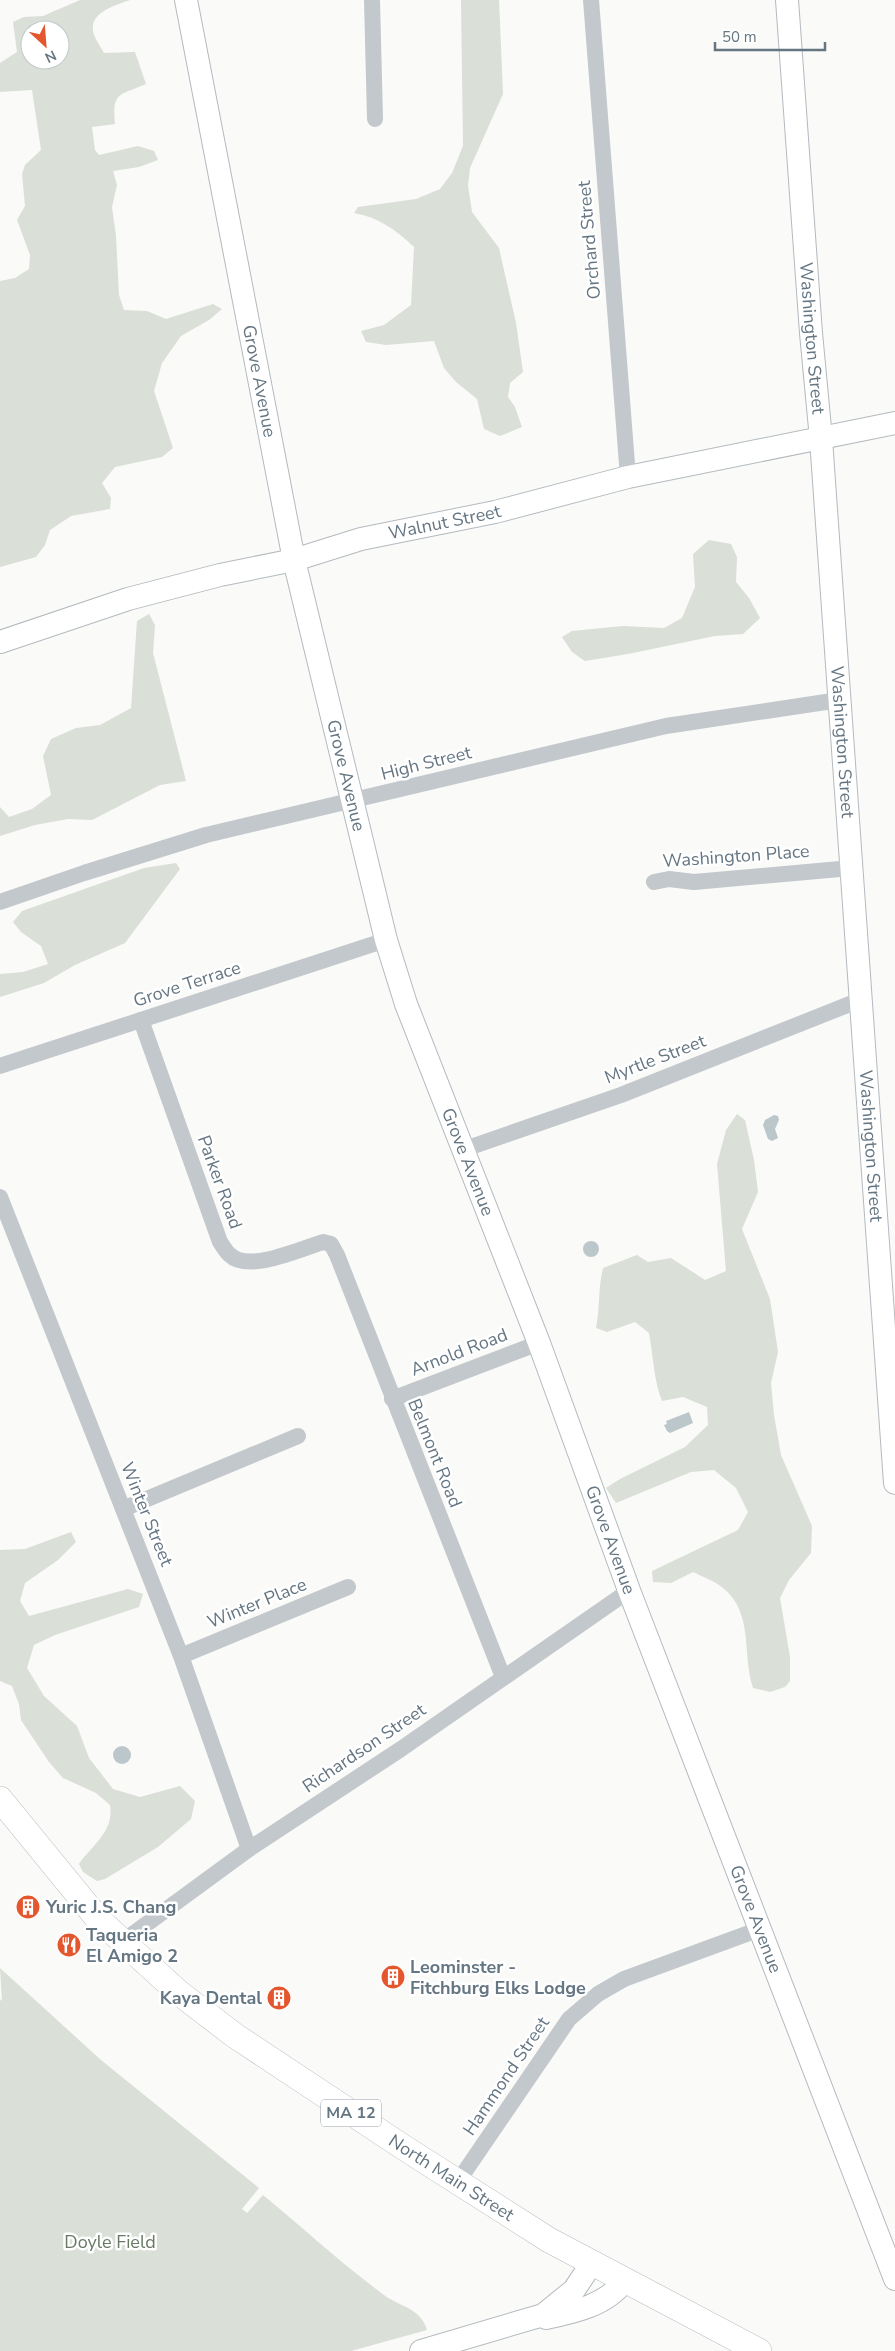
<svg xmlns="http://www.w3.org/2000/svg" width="895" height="2351" font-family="'Nunito Sans',sans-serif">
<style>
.green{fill:#dadfd7;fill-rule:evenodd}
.water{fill:#bbc7cb}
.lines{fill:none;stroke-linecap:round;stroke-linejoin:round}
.secondary-casing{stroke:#b3babf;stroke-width:24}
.primary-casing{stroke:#b5babe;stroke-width:26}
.street{stroke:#c3c8cc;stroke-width:16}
.secondary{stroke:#fff;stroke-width:22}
.primary{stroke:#fff;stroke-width:25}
.labels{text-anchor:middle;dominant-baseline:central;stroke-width:5;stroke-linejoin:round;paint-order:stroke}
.shield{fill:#fff;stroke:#939fa8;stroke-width:1}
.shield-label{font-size:16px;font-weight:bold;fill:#657683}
.street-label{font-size:18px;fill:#657683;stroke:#fff}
.poi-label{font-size:18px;font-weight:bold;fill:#657683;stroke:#fff;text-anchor:start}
.park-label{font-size:18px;fill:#687a64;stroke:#fff}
</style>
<rect width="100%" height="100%" fill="#fafaf8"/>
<g class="green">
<path d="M 80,0 L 130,0 C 116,5 90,12 93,31 C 94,38 101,47 104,53 L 135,52 L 146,84 C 119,96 112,91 115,124 L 92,127 L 95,150 L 99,155 L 138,146 L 154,151 L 158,160 L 139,167 L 113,171 L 117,185 L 112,207 L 116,236 L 119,295 L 124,310 L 147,311 L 166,319 L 213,304 L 222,309 L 209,320 L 181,336 L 162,363 L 154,391 L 173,448 L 162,457 L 115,467 L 102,483 L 111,498 L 110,509 L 71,516 L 50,530 L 45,545 L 36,557 L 0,567 L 0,281 L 15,278 L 29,269 L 30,255 L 17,220 L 25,206 L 22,174 L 25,165 L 41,150 L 32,90 L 0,92 L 0,63 L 17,52 L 13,22 L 24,17 L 43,16 ZM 30,30 L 60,30 L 60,60 L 30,60 Z"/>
<path d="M 461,0 L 499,0 L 503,94 L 470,168 L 468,186 L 472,212 L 499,248 L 516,323 L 523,372 L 510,383 L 508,397 L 515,407 L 522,427 L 500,436 L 484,429 L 477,399 L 456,382 L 444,368 L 434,341 L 386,345 L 366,342 L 361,331 L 384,325 L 411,305 L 414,247 C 396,230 378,217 354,213 L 358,207 L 416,199 L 440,189 L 452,173 L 463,146 Z"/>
<polygon points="709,540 731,544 737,557 736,582 749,598 760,618 743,634 715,636 628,654 585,661 572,652 562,637 572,631 623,626 664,628 682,618 695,587 693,554"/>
<polygon points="149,614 155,625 153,653 186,781 160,785 92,820 68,819 35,825 0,836 0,807 9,817 32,809 51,795 43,756 51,739 76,728 100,725 131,708 137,621"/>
<polygon points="176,863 180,869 125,943 75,965 44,983 0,997 0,974 23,972 48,964 41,946 21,932 13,922 22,911 144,868"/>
<path d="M 737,1114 L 745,1120 L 754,1160 L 758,1192 L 742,1229 L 770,1299 L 778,1352 L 771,1383 L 774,1415 L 781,1455 L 812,1526 L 811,1553 L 789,1580 L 780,1598 L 790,1657 L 790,1681 L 785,1687 L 770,1692 L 753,1688 C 742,1656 754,1612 723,1588 C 715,1581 703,1577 693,1572 L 671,1583 L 653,1582 L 652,1571 L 738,1530 L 748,1512 L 736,1488 L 714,1470 L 691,1472 L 616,1503 L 606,1488 L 620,1479 L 685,1447 L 708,1425 L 707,1407 L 683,1397 L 662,1401 C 654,1382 653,1354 649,1333 L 635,1322 L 607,1332 L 596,1328 C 600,1308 598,1288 603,1268 L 637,1255 L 648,1262 L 671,1258 L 705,1280 L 726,1271 L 717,1164 L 726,1130 Z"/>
<path d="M 71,1532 L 76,1542 L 58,1560 L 25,1583 L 20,1601 L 29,1616 L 128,1589 L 143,1594 L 139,1607 L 55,1635 L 34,1645 L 27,1668 L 44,1696 L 77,1726 L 89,1758 L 113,1789 L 140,1797 L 180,1786 L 195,1801 L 191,1819 L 158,1847 L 105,1879 L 97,1881 L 83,1872 L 79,1864 C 93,1844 114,1832 110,1805 L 96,1793 L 63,1778 L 49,1762 L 21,1720 L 19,1704 L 12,1686 L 0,1681 L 0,1550 L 25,1549 Z"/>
<path d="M 0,1968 L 101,2060 L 259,2188 L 242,2209 L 247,2213 L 263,2195 C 303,2228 342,2264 384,2295 C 400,2307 421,2308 427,2330 L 351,2351 L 0,2351 L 0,1999 L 2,2001 Z"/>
</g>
<g class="water">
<polygon points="774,1115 778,1116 779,1120 775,1129 778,1138 772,1141 768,1139 763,1125 765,1120"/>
<circle cx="591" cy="1249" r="8"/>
<polygon points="689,1412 693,1423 670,1433 667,1431 664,1425 667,1424 666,1421"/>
<circle cx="122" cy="1755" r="9"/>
</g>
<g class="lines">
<defs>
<g id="secondary">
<path id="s1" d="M 186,0 L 294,560 L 386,940 L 406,1004 L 539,1343 L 630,1593 L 895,2279"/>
<path id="s2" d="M 787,0 L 811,333 L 821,439 L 895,1483"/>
<path id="s3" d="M 0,642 L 128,599 L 220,575 L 294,560 L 361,539 L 495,512 L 628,477 L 895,423"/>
<path d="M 546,2318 C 575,2312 607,2305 625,2280"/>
<polyline points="421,2351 543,2315 574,2290 592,2263"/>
</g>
<g id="primary">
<path id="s4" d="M 0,1799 L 98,1919 L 178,1992 L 234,2035 L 403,2147 L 549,2240 L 759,2351"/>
</g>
</defs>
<use href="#secondary" class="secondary-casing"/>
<use href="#primary" class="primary-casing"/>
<g class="street">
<polyline points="372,0 375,119"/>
<polyline points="591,0 628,477"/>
<polyline points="654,882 669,879 694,882 851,868"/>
<polyline points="0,902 84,873 206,835 666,726 839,700"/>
<path d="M 141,1020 L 220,1242 C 223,1246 226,1252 230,1255 C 248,1273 301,1249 323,1242 L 331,1244 L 337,1255 L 503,1677"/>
<polyline points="0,1066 386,940"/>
<polyline points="462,1150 621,1095 860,1000"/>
<polyline points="0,1197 181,1656 249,1849"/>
<polyline points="392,1399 539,1343"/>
<polyline points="123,1509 298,1436"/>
<polyline points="181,1656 348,1587"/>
<polyline points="122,1942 249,1849 401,1749 630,1590"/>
<polyline points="457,2183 569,2019 598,1994 624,1979 760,1929"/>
</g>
<use href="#secondary" class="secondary"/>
<use href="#primary" class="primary"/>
</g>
<defs>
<symbol id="building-disc" viewBox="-11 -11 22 22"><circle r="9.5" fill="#e4572e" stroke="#fff"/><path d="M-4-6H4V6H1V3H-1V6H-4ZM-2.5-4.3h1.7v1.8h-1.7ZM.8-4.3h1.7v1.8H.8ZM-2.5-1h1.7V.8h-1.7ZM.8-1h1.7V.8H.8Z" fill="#fff"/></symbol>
<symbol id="restaurant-disc" viewBox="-11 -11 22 22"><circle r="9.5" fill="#e4572e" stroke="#fff"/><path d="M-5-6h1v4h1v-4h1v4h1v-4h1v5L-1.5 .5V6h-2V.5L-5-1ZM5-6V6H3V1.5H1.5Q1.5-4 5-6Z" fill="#fff"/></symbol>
</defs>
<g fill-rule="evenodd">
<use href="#building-disc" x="14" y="1893" width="28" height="28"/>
<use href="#restaurant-disc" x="55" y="1931" width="28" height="28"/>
<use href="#building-disc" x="379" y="1963" width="28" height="28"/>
<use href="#building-disc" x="265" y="1984" width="28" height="28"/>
</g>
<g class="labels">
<rect class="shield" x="321" y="2099.5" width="60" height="27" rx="4"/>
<g class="shield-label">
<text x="351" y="2113">MA 12</text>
</g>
<g class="street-label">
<text transform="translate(589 240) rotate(-95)">Orchard Street</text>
<text stroke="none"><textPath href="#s2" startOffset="339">Washington Street</textPath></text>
<text stroke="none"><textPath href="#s1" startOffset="388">Grove Avenue</textPath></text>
<text stroke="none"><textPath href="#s3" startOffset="461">Walnut Street</textPath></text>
<text stroke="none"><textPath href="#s2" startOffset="744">Washington Street</textPath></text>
<text transform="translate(426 763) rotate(-14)">High Street</text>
<text stroke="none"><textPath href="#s1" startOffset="792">Grove Avenue</textPath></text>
<text transform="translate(736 856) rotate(-4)">Washington Place</text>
<text transform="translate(187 984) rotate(-18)">Grove Terrace</text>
<text transform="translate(655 1059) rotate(-21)">Myrtle Street</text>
<text stroke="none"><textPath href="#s2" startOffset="1149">Washington Street</textPath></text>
<text stroke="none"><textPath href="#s1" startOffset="1198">Grove Avenue</textPath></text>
<text transform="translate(220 1182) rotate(70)">Parker Road</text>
<text transform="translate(459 1352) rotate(-21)">Arnold Road</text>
<text transform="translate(435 1453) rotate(68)">Belmont Road</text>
<text transform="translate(147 1514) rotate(68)">Winter Street</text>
<text stroke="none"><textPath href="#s1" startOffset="1602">Grove Avenue</textPath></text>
<text transform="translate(257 1603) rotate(-22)">Winter Place</text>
<text transform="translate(364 1748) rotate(-34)">Richardson Street</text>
<text stroke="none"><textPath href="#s1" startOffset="2008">Grove Avenue</textPath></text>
<text transform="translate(506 2076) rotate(-56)">Hammond Street</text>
<text stroke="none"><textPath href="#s4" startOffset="594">North Main Street</textPath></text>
</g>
<g class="poi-label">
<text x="46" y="1907">Yuric J.S. Chang</text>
<text x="86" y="1935">Taqueria<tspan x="86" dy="21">El Amigo 2</tspan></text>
<text x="410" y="1967">Leominster -<tspan x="410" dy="21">Fitchburg Elks Lodge</tspan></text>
<text x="262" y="1998" text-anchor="end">Kaya Dental</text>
</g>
<g class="park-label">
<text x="110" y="2242">Doyle Field</text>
</g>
</g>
<g transform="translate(45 45) rotate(154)"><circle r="24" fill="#ffffff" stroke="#c1c8cd"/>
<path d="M0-4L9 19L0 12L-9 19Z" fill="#e4572e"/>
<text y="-8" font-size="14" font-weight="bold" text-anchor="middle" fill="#657683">N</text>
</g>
<path d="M715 42v8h110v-8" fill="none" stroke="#657683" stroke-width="2.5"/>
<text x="722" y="42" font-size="15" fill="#657683" stroke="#ffffff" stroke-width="4" paint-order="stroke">50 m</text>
</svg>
